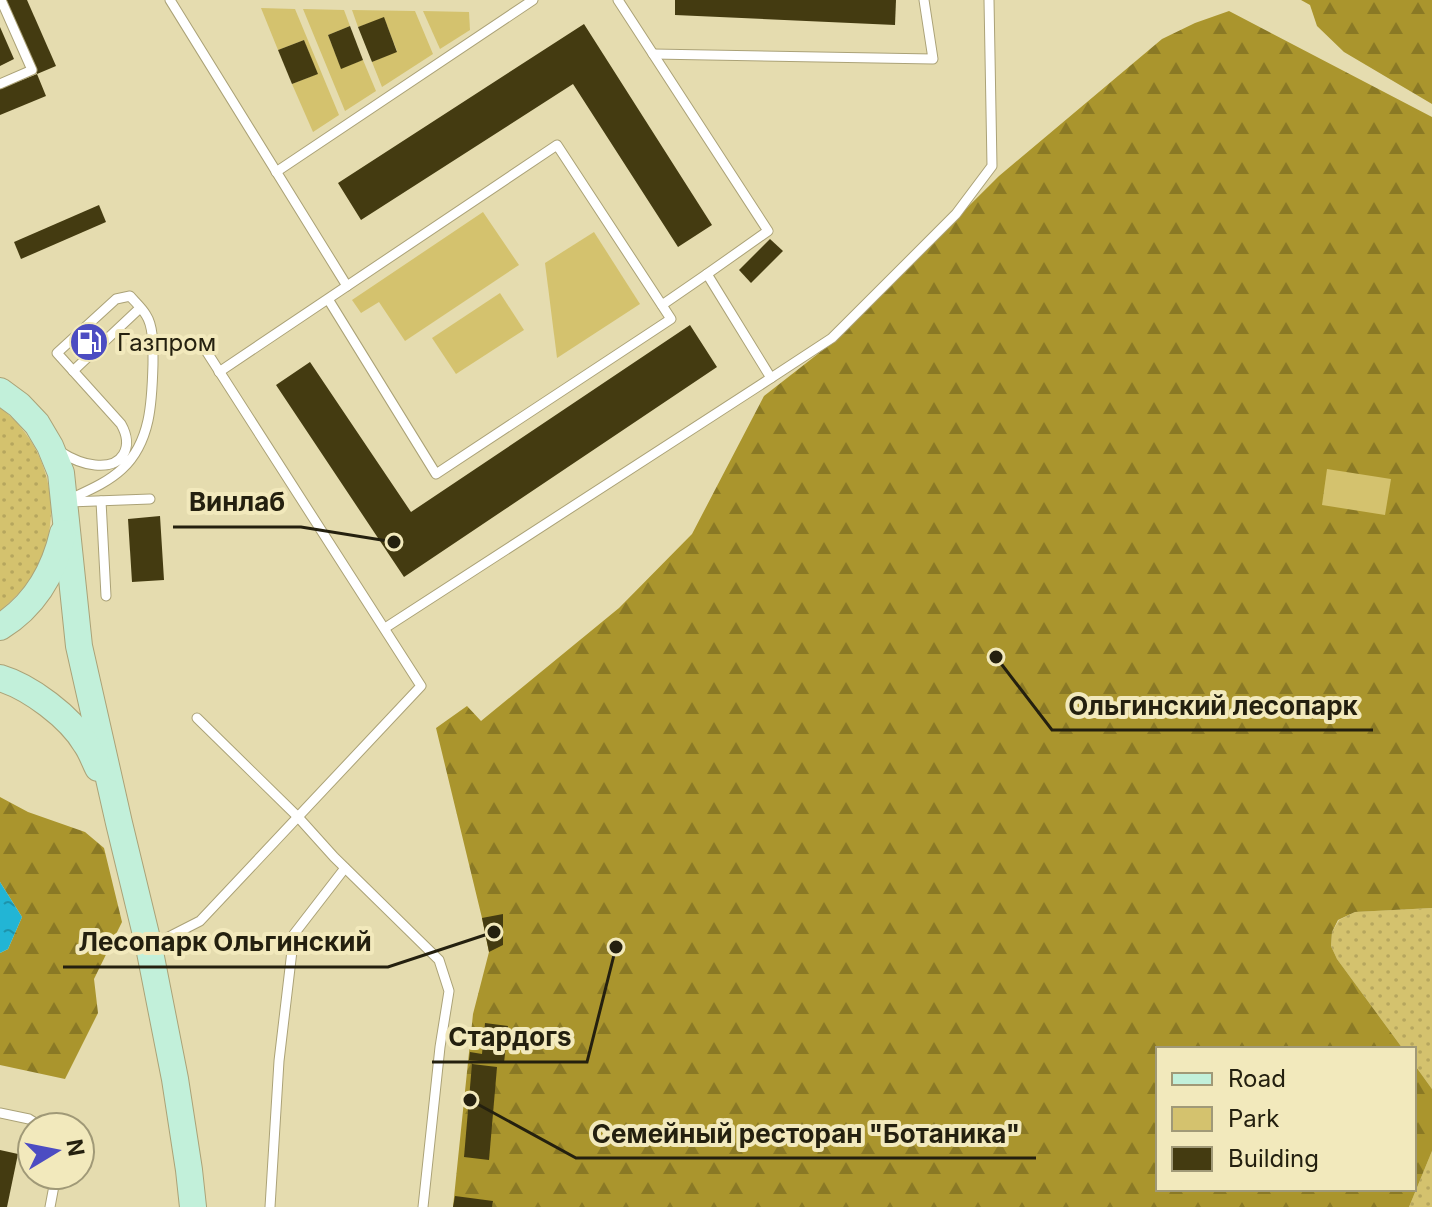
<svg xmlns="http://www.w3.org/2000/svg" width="1432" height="1207" font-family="Inter,sans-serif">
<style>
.grass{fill:url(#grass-dots)}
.forest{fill:url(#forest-firs)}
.park{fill:#d4c26e}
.water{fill:url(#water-ripples)}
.building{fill:#443b11}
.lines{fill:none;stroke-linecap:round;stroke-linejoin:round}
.lane-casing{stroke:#aba277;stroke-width:11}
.secondary-casing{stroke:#aba277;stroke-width:28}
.lane{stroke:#fff;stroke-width:9}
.secondary{stroke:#c2f0da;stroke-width:26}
.labels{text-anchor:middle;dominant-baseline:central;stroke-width:8;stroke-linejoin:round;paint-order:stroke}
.poi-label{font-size:24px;fill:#24200f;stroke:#f2e9bc;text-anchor:start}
.leader{fill:none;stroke:#24200f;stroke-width:3}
.callout-dot{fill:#24200f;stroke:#f2e9bc;stroke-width:3}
.callout-label{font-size:26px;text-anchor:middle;font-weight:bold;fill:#24200f;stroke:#f2e9bc;stroke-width:8;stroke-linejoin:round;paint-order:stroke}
</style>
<defs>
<pattern id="grass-dots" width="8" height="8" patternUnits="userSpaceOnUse" patternTransform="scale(2)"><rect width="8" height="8" fill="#d4c26e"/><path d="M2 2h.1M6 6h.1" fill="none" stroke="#b6a65e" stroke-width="1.8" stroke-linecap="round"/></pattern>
<pattern id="forest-firs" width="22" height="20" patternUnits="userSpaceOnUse" patternTransform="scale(2)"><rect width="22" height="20" fill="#aa952d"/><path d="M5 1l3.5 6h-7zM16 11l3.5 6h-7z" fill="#8a7925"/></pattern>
<pattern id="water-ripples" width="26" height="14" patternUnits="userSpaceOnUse" patternTransform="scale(2)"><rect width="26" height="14" fill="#22b5d5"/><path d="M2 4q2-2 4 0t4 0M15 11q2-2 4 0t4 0" fill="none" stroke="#1d93ab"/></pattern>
</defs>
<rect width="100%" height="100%" fill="#e5dcaf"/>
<g class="grass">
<path d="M 0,408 C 51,445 67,520 33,574 C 24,589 13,599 0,611 Z"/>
<polygon points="1432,908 1432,1089 1414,1064 1414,1049 1403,1049 1337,959 1331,946 1332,932 1339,920 1355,912"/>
<polygon points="1432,1151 1432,1207 1409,1207"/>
</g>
<g class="forest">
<polygon points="1301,0 1432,0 1432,104 1344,52 1317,26 1310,5"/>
<polygon points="1229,11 1432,117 1432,908 1355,912 1338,920 1332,932 1331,946 1337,959 1403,1049 1158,1049 1158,1189 1414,1189 1414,1064 1432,1089 1432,1151 1409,1207 453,1207 473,1014 489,952 482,918 436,728 467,706 481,721 619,608 692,534 764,396 828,346 999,176 1162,39 1195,23"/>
<polygon points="0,797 28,812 85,832 104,848 122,922 94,979 98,1013 65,1079 0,1065 0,953 8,949 22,917 0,882"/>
</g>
<g class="park">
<polygon points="261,8 295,9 339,115 313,132 292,84 317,74 304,40 278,50"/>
<polygon points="303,9 344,10 350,26 328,35 341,68 363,60 376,91 345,111"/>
<polygon points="352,10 415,11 433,54 382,87 372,62 397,51 384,18 358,27"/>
<polygon points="423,11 469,12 470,30 440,49"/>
<polygon points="483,212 519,265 405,341 379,302 361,313 352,300"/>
<polygon points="594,232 640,304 557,358 545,263"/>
<polygon points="500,293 524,330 456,374 432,338"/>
<polygon points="1327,469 1391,479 1385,515 1322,505"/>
</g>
<polygon class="water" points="0,882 22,917 8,949 0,953"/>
<g class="building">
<polygon points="5,0 27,0 56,66 37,74"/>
<polygon points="675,0 896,0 895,25 675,15"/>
<polygon points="384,17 397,52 372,62 358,27"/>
<polygon points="584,24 712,225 678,247 573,84 361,220 338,183"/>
<polygon points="350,26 363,60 341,69 328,35"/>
<polygon points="0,27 14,59 0,66"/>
<polygon points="304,40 318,74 292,84 278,50"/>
<polygon points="37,74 46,96 0,115 0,89"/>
<polygon points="99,205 106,222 21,259 14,242"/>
<polygon points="770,239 783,251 751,283 739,270"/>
<polygon points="690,325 717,367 404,577 276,385 310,362 411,512"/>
<polygon points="160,516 164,580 132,582 128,519"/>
<polygon points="503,914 503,945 489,952 482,918"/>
<polygon points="485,1023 508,1026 504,1063 469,1060 470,1052 482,1054"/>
<polygon points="472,1064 497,1067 489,1160 464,1157"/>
<polygon points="0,1150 18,1154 7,1207 0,1207"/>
<polygon points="455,1196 493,1201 492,1207 453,1207"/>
</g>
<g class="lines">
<defs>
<g id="lane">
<polyline points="170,0 347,286"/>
<polyline points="653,54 933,59 924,0"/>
<polyline points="0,84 32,70 1,0"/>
<polyline points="276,172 533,0"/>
<polyline points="662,305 707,274"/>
<polyline points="73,371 140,308"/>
<polyline points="219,372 557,145 671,319 436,474 328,299"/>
<polyline points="771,378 832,338 956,214 992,166 989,0"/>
<path d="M 59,451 C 70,458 82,464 95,465 C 123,468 134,447 121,424 L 57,353 L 116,299 L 130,296 C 135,302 142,308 146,315 C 154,327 153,349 153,364 C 152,401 151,442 122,469 C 107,483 87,491 68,500"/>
<polyline points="101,501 106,596"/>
<polyline points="69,502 150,499"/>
<polyline points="385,628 771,378 707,274 768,231 618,0"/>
<polyline points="197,718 298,817 334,857 439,960 449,991 440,1047 423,1207"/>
<polyline points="151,946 200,921 421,686 203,346"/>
<polyline points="0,1113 29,1119 42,1127"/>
<polyline points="50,1207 56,1175"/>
<polyline points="270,1207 279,1061 294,934 345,868"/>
</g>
<g id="secondary">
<polyline points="0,391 19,405 37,424 50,446 61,473 79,646 119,823 149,947 175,1079 189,1170 193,1207"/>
<path d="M 0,627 C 34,606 54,572 63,533"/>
<path d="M 0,678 C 30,687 70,717 86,744 C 91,751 94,760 98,768"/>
</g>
</defs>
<use href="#lane" class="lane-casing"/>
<use href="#secondary" class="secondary-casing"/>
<use href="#lane" class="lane"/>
<use href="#secondary" class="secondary"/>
</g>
<defs>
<symbol id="fuel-disc" viewBox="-11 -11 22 22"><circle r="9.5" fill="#4c4cc2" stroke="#f2e9bc"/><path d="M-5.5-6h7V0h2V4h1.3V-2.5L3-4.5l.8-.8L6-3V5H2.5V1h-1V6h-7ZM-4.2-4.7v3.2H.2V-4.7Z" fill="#fff"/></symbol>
</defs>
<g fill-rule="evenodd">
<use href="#fuel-disc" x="67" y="320" width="44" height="44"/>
</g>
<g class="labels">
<g class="poi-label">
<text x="117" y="342">Газпром</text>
</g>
</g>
<path class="leader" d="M394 542L301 527H173M996 657L1052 730H1373M494 932L388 967H63M616 947L587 1062H432M470 1100L576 1158H1036"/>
<g class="callout-dot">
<circle cx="394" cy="542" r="8"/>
<circle cx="996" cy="657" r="8"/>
<circle cx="494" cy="932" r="8"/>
<circle cx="616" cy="947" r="8"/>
<circle cx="470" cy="1100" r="8"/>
</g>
<g class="callout-label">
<text x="237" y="511">Винлаб</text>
<text x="1213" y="715">Ольгинский лесопарк</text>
<text x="225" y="951">Лесопарк Ольгинский</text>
<text x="510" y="1046">Стардогs</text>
<text x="806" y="1143">Семейный ресторан "Ботаника"</text>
</g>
<rect x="1156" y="1047" width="260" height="144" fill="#f2e9bc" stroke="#a09977" stroke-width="2"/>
<rect x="1172" y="1073" width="40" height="12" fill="#c2f0da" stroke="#a09977" stroke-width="2"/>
<text x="1228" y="1087" font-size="24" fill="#24200f">Road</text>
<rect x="1172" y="1107" width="40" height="24" fill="#d4c26e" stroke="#a09977" stroke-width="2"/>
<text x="1228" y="1127" font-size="24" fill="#24200f">Park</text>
<rect x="1172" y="1147" width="40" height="24" fill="#443b11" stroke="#a09977" stroke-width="2"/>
<text x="1228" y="1167" font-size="24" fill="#24200f">Building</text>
<g transform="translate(56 1151) rotate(80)"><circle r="38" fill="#f2e9bc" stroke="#a09977" stroke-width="2"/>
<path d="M0-6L14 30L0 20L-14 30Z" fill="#4c4cc2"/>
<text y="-12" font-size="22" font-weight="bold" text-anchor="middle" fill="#24200f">N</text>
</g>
</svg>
